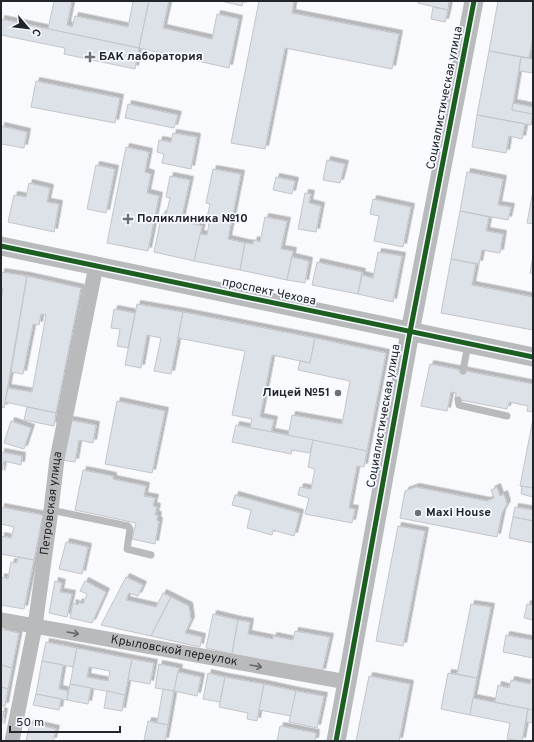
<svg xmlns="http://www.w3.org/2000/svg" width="534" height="742" font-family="Overpass,sans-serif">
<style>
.building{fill:#dde1e8;stroke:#c2c5c9;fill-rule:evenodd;filter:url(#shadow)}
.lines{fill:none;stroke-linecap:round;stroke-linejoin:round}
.service{stroke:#b9babc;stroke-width:7}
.minor{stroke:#b9babc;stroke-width:15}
.tertiary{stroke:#b9babc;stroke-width:19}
.cycleway-casing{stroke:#f6f9ff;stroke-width:8}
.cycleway{stroke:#1b5e20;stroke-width:5}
.oneway{stroke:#66686c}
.poi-dot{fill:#6d7074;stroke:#f6f9ff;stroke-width:1.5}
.labels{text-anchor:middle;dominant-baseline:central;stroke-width:3.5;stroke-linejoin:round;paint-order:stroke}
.poi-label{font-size:12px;font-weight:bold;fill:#22252a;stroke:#f6f9ff;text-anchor:start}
.street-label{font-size:12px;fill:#22252a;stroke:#f6f9ff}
</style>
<defs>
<filter id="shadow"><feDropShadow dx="3.5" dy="-3.5" stdDeviation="0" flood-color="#0004"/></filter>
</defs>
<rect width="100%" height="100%" fill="#f8fafd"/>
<g class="building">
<polygon points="54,1 72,1 67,25 72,27 75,16 128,27 133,2 129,1 149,1 139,48 48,29"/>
<polygon points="149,1 169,1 163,28 212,39 217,14 239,19 229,68 139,48"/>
<polygon points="221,1 243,1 242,6"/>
<polygon points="259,1 294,1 292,13 399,34 392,69 285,48 265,149 231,143"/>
<polygon points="418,1 449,1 448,10 418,3"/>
<polygon points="498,1 533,1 533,36 529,58 489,51"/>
<polygon points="433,7 448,10 445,22 431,19"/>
<polygon points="1,19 139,48 135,69 64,54 65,48 1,35"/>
<polygon points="489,51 521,57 512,110 533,114 531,125 477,115"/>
<polygon points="521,57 533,59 533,73 519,71"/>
<polygon points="36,81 120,98 115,123 31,107"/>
<polygon points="513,103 533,107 533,114 512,110"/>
<polygon points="128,104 178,115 174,128 125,118"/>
<polygon points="477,115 525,124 522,139 509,136 506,153 472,147"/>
<polygon points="1,126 27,132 24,148 1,144"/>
<polygon points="173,133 197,137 191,169 162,163 164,154 157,152 159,140 171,142"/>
<polygon points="126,147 149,152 145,172 151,174 147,193 159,196 148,251 107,243"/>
<polygon points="327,160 345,164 340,183 323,180"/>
<polygon points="96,165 115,169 106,213 87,209"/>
<polygon points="213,169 241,174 228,239 245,243 240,270 194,261 200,234 207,235 209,223 206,222 210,204 206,203"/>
<polygon points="467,172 503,179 498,205 511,207 508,220 460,211"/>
<polygon points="170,176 190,180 181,221 202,226 194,261 154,252 162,214 166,215 170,198 166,197"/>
<polygon points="276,177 295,181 292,194 273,190"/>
<polygon points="29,183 50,188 47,202 59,204 54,232 8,222 14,195 26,197"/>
<polygon points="533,191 533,224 527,223"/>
<polygon points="305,193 311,194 309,203 321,206 316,232 298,229"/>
<polygon points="373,199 411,207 403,247 374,241 379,216 370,214"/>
<polygon points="460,211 489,217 486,231 503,234 500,253 482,250 479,264 451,259"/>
<polygon points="265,217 287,221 281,249 293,251 287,280 240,270 245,243 253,244 254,240 260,242"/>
<polygon points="378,252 402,256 393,302 358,294 362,275 373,278"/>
<polygon points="533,256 533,274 530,273"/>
<polygon points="292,257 309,261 305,283 287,280"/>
<polygon points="451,259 476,264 472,285 533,297 533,330 441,313"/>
<polygon points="317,262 362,272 358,294 312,285"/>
<polygon points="1,272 27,276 4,408 1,407 1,299 3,289 1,288"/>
<polygon points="27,276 81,288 56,413 5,402 8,388 32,392 46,315 41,314 39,325 33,324 23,374 11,372"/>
<polygon points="137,304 183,312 171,374 154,371 161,338 147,335 141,368 125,365"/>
<polygon points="114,309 135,313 128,348 117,346 120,329 111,328"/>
<polygon points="183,312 315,338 310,363 272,355 260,417 274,420 271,432 250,428 252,419 232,415 245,351 178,338"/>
<polygon points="315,338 386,353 367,451 288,436 292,415 342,424 350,381 298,370 300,361 310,363"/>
<polygon points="430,364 533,384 533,412 527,411 528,406 509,402 507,409 455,399 456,393 451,392 447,411 421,406"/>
<polygon points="117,401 165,411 152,473 105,464"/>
<polygon points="27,407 56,413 54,426 24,420"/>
<polygon points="533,419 533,488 520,486"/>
<polygon points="70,420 96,425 93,443 79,440 75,462 62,460"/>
<polygon points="11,421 31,428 24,449 4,443"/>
<polygon points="236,425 313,440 310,453 292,450 291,454 232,442"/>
<polygon points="313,440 367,451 364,467 357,466 349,508 355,509 352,523 305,514 309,498 298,495 300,487 311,489 315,469 308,467"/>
<polygon points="1,452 22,456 21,465 4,461 1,474"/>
<polygon points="83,470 113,476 113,479 146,486 144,496 155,498 153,506 157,507 155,515 158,515 157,520 159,521 155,544 132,539 136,523 75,510"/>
<polygon points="522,486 533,488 533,497 521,494"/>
<polygon points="416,487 487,501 494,498 491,490 497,487 500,496 504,494 507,504 502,513 497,537 400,518 405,491"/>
<polygon points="235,495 300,513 294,536 273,530 272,535 247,528 251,510 232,505"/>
<polygon points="1,507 43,515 34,560 1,554 1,536 11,538 14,527 1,524"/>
<polygon points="515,507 533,510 533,521 513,517"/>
<polygon points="513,517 533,521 533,543 509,538"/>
<polygon points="398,526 425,531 403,646 376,641"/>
<polygon points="66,542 88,547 82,574 59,569"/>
<polygon points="18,557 34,560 24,609 1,605 1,577 8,579 11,562 17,563"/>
<polygon points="126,577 143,585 138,596 129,593 126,600 156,607 163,593 171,597 151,636 101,625"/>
<polygon points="55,581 62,583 60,592 72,594 67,617 49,613"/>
<polygon points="85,581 106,592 92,623 70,618 73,603 78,605 79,602 83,604 87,594 80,591"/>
<polygon points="171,597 189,606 191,620 185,633 202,637 200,647 151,636"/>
<polygon points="471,604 491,607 477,678 457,674"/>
<polygon points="527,604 533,605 533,620 524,618"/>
<polygon points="213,614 238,620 232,654 206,648"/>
<polygon points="238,620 250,622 248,634 273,639 273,636 293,640 295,631 330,637 322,672 232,654"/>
<polygon points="1,629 19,633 12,668 1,665"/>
<polygon points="506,635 533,640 533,658 503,652"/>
<polygon points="46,642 77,648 73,667 42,661"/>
<path d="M 77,648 L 132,659 L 125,695 L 70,684 ZM 89,667 L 110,671 L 108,681 L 87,677 Z"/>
<polygon points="132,659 154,663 150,684 128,680"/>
<polygon points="42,661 63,665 59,689 68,691 67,700 36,694"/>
<polygon points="159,664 179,668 174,691 155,688"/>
<polygon points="1,665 12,668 8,689 1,687"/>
<polygon points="178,672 201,677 197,696 174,691"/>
<polygon points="208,673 225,677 220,702 203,699"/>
<polygon points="448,673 477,678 470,715 441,709"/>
<polygon points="369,676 410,684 399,741 356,741"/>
<polygon points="225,677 264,684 257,721 247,719 248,713 219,707"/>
<polygon points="531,679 533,679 533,710 495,702 498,685 509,688 511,680 530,684"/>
<polygon points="70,684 91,688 88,704 67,700"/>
<polygon points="264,684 296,691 291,716 259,710"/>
<polygon points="1,687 8,689 5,706 1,706"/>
<polygon points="163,689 174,691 168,725 157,723"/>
<polygon points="107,691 125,695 122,711 104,708"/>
<polygon points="296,691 324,696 317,728 289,722"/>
<polygon points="36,694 61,699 59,710 33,705"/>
<polygon points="473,698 528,709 522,741 507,739 510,723 470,715"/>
<polygon points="528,709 533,710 533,723 526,722"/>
<polygon points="1,711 4,712 1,727"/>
<polygon points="148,721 168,725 165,741 144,740"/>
<polygon points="30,723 56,729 53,741 26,741"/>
<polygon points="280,726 316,733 315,741 277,741"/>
</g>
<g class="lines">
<g class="service">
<polyline points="463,371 468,344"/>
<polyline points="458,400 459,405 507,416"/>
<polyline points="51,510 128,526 130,529 127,549 151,555"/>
</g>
<g class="minor">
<path id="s1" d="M 1,620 L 347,682"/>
<path id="s2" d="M 12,741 L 35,626 L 51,510 L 57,459 L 96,266"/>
</g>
<g class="tertiary">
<polyline points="1,246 533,357"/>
<polyline points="336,741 347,682 410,332 474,1"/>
</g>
<defs>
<g id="cycleway">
<polyline points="1,246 533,357"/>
<polyline points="336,741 347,682 410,332 474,1"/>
</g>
</defs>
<use href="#cycleway" class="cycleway-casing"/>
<use href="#cycleway" class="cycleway"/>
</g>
<defs><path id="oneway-shaft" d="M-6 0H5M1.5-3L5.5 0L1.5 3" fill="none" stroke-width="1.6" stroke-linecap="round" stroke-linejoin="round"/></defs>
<g class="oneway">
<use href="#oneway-shaft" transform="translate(73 633) rotate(10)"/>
<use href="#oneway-shaft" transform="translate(256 666) rotate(10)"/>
</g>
<g class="poi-dot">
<path d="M88 51h4v4h4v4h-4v4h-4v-4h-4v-4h4z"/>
<path d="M126 213h4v4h4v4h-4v4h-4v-4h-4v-4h4z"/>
<circle cx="338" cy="393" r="4"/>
<circle cx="418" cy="513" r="4"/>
</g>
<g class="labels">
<g class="poi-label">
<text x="99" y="57">БАК лаборатория</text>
<text x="137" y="219">Поликлиника №10</text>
<text x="330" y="393" text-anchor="end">Лицей №51</text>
<text x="426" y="513">Maxi House</text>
</g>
<g class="street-label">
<text transform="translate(445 98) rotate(-79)">Социалистическая улица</text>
<text transform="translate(269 292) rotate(12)">проспект Чехова</text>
<text transform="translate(384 416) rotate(-80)">Социалистическая улица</text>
<text stroke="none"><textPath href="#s2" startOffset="241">Петровская улица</textPath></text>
<text stroke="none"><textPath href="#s1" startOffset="176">Крыловской переулок</textPath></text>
</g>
</g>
<rect width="534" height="742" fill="none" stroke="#22252a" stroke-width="4"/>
<g transform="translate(28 28) rotate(118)" stroke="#f6f9ff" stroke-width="3" paint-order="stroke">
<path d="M0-3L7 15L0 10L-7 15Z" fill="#22252a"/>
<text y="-6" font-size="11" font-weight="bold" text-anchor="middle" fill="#22252a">С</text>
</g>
<path d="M10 726v6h110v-6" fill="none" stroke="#22252a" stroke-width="2"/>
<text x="16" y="726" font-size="12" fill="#22252a" stroke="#f6f9ff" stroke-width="3" paint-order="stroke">50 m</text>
</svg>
